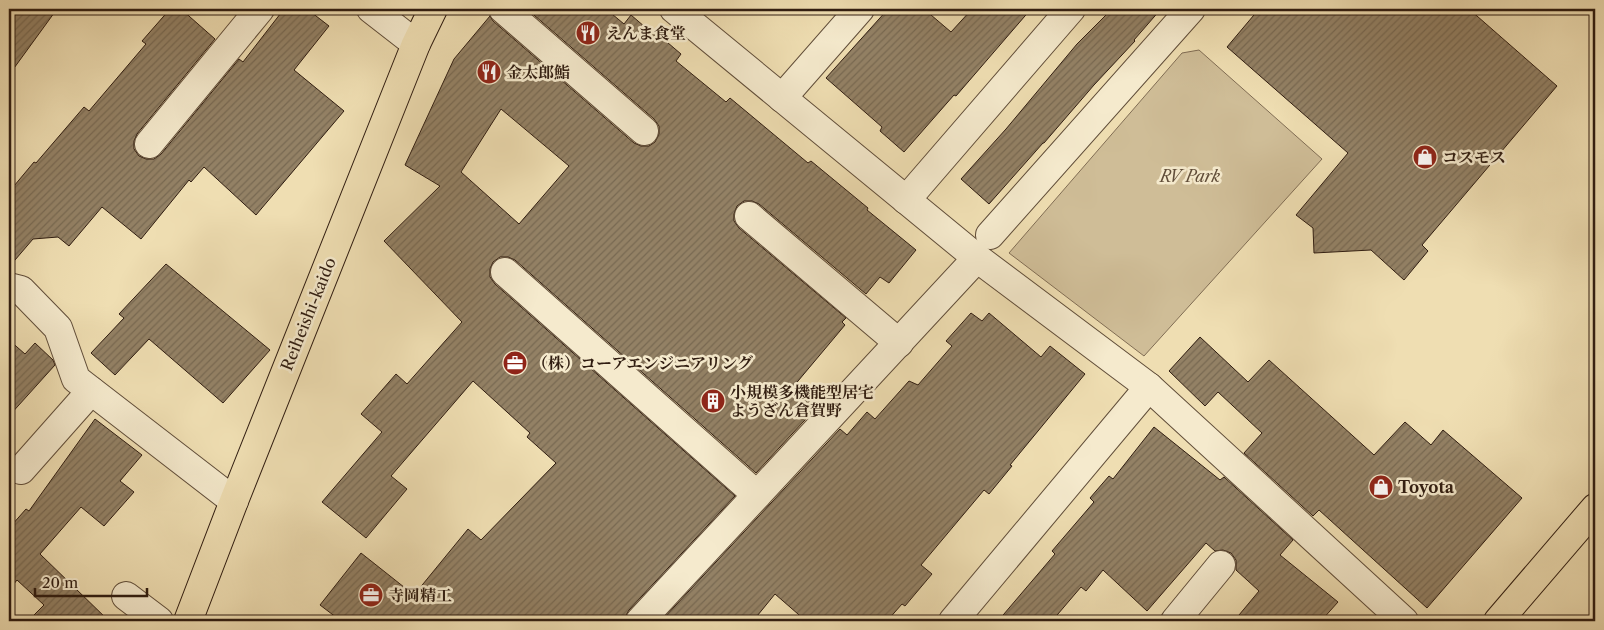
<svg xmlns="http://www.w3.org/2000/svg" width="1604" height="630" font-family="'Libre Caslon Text','Noto Serif JP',serif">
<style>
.park{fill:#cfbd97;stroke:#806d54}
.building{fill:url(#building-hatch);stroke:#301d11;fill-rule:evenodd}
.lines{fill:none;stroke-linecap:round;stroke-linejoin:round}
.minor-casing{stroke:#604d39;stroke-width:30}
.major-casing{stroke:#301d11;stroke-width:30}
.minor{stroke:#f5eacd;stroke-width:28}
.major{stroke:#efdeb2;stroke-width:28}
.labels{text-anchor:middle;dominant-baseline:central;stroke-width:5;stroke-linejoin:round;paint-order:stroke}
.poi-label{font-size:16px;font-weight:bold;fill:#301d11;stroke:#f5eacd;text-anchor:start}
.park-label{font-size:16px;font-style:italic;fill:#604d39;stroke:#f5eacd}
.street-label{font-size:16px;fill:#301d11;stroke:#f5eacd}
</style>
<defs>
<pattern id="building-hatch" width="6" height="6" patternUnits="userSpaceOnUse" patternTransform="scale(1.25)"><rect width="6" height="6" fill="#938165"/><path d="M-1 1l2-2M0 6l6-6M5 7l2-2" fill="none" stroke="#786952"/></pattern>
</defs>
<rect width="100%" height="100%" fill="#efdeb2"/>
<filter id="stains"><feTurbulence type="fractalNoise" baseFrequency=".004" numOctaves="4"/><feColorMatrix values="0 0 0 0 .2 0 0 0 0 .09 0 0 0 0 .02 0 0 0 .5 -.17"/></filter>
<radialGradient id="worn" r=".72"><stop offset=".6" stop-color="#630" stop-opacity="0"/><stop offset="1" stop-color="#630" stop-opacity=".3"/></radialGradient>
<polygon class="park" points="1199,50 1322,159 1144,356 1009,253 1182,53"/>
<g class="building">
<polygon points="9,9 57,9 9,75"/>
<polygon points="170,9 181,9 215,39 137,134 134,141 134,149 139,156 146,159 154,159 161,154 239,59 243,62 284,9 307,9 329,26 294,70 344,111 256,215 204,167 191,182 189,180 141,239 102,207 69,246 58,237 33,239 9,267 9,192 34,162 36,163 84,107 89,111 146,44 142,41"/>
<path d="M 527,9 L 606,9 L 624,24 L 631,15 L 652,33 L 654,31 L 681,54 L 676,61 L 726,102 L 730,98 L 808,163 L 811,161 L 868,208 L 867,210 L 916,250 L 889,283 L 880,277 L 866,294 L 759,204 L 752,201 L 744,201 L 737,206 L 734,214 L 734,221 L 739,228 L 846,318 L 842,322 L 845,325 L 793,387 L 816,408 L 756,473 L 515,260 L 508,257 L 500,257 L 493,262 L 490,269 L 490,277 L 495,284 L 735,496 L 629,610 L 625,617 L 625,621 L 341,621 L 320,605 L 361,553 L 414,595 L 468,529 L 481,540 L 556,463 L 527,437 L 530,433 L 473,381 L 391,476 L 407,489 L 366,538 L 322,502 L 382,432 L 361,414 L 396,374 L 407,384 L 462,322 L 384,241 L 440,186 L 405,165 L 454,59 L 490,16 L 493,21 L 634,143 L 641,146 L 649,146 L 655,142 L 659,134 L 659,126 L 654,119 ZM 501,109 L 569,166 L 519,224 L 461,172 Z"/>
<polygon points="888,9 924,9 951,32 972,9 1031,9 956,96 954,95 904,152 880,131 882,127 826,78"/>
<polygon points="1112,9 1161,9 1134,40 1135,41 1094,85 1044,143 1043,143 989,204 961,179 1006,129 1077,44"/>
<polygon points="1259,9 1469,9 1557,86 1422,245 1428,251 1404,280 1371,250 1314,253 1313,228 1296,215 1348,153 1227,47"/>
<polygon points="166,264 270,350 223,403 149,339 115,375 91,353 124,318 119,314"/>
<polygon points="971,313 982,321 989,313 1041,357 1050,346 1085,374 1010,465 1012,466 989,494 984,490 921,565 932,574 905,606 902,604 887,621 806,621 775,594 753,621 661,621 840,429 847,435 867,412 875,419 909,381 918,385 952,346 946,341"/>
<polygon points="1200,337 1248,382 1269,360 1374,455 1405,422 1431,445 1443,430 1522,498 1427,608 1319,510 1313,516 1244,453 1262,433 1218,392 1205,406 1169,371"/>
<polygon points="9,340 25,354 35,343 53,360 55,365 9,416"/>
<polygon points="95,419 142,455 120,481 134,492 104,526 81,507 40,554 109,621 28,621 44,605 17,580 9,590 9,523 11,526 26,509 29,511"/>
<polygon points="1154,427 1220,480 1224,477 1293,540 1280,555 1338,602 1321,621 1234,621 1259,591 1236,570 1236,560 1231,553 1223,550 1215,551 1206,543 1147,611 1103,570 1086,591 1081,587 1052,621 998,621 1055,554 1052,551 1094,502 1090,498 1109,476 1113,479"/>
</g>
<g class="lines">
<defs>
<g id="minor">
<polyline points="371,9 416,44"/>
<polyline points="503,9 644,131"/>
<polyline points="674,9 977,258 1149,387 1404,621"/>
<polyline points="782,98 860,9"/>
<polyline points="149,144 260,9"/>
<polyline points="906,200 1071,9"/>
<polyline points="749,216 899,343"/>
<polyline points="990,235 1191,9"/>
<polyline points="505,272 757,495"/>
<polyline points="9,287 21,290 58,328 76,379 234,501"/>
<polyline points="21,470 91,391"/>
<polyline points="126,596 159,621"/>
<polyline points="640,621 977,258"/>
<polyline points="953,621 1149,387"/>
<polyline points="1175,621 1221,565"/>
</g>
<g id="major">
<polyline points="188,621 234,501 416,44 433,9"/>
<polyline points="1498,621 1595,508"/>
</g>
</defs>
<use href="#minor" class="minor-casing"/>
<use href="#major" class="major-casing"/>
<use href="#minor" class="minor"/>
<use href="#major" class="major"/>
</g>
<defs>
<symbol id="restaurant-disc" viewBox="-11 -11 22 22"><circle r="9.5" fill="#8f2418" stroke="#f5eacd"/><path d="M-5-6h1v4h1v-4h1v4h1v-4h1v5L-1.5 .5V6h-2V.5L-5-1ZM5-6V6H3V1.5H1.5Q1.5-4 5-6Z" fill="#fff"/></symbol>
<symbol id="shop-disc" viewBox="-11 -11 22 22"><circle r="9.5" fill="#8f2418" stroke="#f5eacd"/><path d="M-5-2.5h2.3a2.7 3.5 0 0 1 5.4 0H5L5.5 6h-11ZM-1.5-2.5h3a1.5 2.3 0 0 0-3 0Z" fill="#fff"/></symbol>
<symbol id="office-disc" viewBox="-11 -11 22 22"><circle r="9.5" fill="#8f2418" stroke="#f5eacd"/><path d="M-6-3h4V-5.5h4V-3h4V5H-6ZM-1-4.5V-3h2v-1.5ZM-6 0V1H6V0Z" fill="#fff"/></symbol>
<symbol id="building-disc" viewBox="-11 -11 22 22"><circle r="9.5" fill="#8f2418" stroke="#f5eacd"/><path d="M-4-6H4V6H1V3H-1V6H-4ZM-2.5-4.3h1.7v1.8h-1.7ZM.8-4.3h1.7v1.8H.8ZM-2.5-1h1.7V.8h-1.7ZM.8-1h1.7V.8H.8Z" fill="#fff"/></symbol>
</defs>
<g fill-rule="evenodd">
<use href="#restaurant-disc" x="574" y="19" width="28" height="28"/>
<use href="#restaurant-disc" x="475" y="58" width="28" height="28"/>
<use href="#shop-disc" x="1411" y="143" width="28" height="28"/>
<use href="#office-disc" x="501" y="349" width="28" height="28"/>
<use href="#building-disc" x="699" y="387" width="28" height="28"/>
<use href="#shop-disc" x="1367" y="473" width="28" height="28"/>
<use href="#office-disc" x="357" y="581" width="28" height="28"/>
</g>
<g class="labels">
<g class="poi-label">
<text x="606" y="33">えんま食堂</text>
<text x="506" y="72">金太郎鮨</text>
<text x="1442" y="157">コスモス</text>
<text x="532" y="363">（株）コーアエンジニアリング</text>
<text x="730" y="392">小規模多機能型居宅<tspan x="730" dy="18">ようざん倉賀野</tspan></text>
<text x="1398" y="487">Toyota</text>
<text x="388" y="595">寺岡精工</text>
</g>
<g class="park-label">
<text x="1190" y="176">RV Park</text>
</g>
<g class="street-label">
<text transform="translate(308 314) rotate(-68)">Reiheishi-kaido</text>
</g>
</g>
<rect width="1604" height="630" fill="none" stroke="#efdeb2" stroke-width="30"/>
<rect x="10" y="10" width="1584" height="610" fill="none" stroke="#301d11" stroke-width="2.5"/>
<rect x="15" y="15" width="1574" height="600" fill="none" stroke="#301d11"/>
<path d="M35 588v8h112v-8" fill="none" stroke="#301d11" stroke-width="2.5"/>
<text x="42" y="588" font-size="15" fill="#301d11" stroke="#f5eacd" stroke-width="4" paint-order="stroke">20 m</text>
<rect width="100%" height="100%" filter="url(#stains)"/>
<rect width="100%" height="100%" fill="url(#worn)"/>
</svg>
